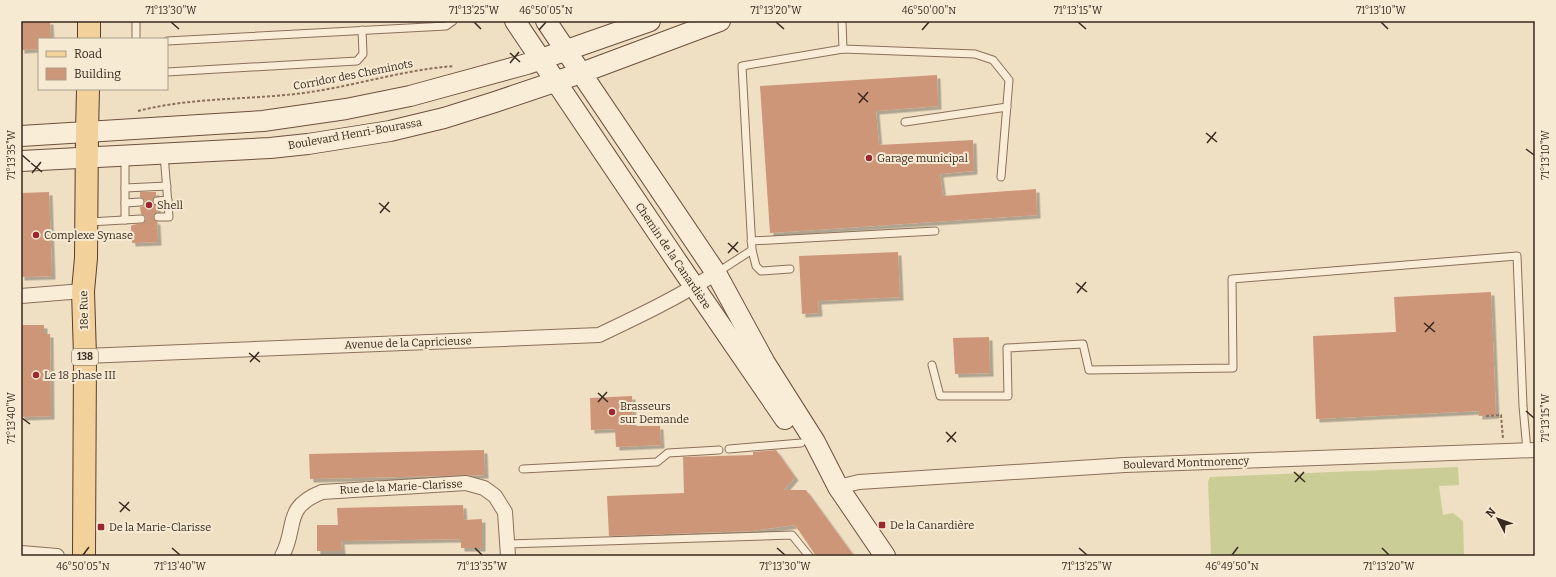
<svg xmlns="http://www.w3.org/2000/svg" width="1556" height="577" font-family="Bitter,serif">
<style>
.grass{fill:#cbcd97}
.building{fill:#ce9679;filter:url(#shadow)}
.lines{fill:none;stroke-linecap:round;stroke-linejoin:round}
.lane-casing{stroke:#8a705a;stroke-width:9}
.street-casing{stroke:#8a705a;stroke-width:16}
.secondary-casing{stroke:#6c513d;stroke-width:22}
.primary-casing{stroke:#573e2e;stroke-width:24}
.path{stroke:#8a705a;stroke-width:2;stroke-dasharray:3 2;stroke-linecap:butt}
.lane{stroke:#f9edd7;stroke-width:7}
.street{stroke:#f9edd7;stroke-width:14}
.secondary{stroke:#f9edd7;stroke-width:20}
.primary{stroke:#f3d19b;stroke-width:22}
.ticks{fill:none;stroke:#39291e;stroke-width:1.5}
.poi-dot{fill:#9a2831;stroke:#f6ead3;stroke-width:1.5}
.labels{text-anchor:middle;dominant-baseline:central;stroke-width:4;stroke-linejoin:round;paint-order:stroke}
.shield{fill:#f6ead3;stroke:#726354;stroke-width:1}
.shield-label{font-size:10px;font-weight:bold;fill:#39291e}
.street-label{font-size:11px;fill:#39291e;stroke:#f6ead3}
.poi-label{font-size:11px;fill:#39291e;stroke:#f6ead3;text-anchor:start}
.neatline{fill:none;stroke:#39291e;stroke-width:1.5}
.ticks-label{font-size:10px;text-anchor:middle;fill:#39291e}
</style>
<defs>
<filter id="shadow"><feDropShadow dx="3.5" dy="3.5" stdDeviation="0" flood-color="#0004"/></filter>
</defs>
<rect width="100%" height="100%" fill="#efdfc3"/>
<polygon class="grass" points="1458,467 1459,485 1439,486 1443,515 1453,513 1463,521 1464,556 1211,556 1208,482 1210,477"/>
<g class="building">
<polygon points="21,21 50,21 51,39 39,39 39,49 21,50"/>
<polygon points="937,75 938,106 876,111 879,145 973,140 974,171 940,174 943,196 1036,189 1037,215 770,233 760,86"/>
<polygon points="49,192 52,276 21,277 21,193"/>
<polygon points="140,192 156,192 156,196 154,197 152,201 153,204 157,206 158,212 154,214 153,217 155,221 158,222 157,222 158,242 132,243 131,227 132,225 143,223 146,219 145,216 141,214 140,207 143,206 145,202 144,199 140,197"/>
<polygon points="898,252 900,297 818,301 819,313 802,314 799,256"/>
<polygon points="1491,292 1496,415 1479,416 1479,411 1316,419 1313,336 1396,332 1394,297"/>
<polygon points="21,325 44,325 44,334 50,334 51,416 21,417"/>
<polygon points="989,337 990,373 955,374 953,338"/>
<polygon points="632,396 633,426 660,426 661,445 616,447 615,429 591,430 590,398"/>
<polygon points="484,450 485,475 310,479 309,454"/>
<polygon points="776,450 795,477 784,490 806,490 854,556 816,556 795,525 751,531 609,536 607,496 684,493 683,457 753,455 753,452"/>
<polygon points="463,505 464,520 482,519 482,548 461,548 461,539 341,541 342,551 317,551 317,525 338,525 337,508"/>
</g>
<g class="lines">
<defs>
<g id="lane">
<polyline points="136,21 136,39"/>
<polyline points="842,21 843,49"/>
<polyline points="167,41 446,26 453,21"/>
<polyline points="167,72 357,61 363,54 362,30"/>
<polyline points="905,122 1007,107"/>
<polyline points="125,188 167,186"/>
<polyline points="157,201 168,200"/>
<polyline points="125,203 140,202"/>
<polyline points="158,217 169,217 164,154"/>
<polyline points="125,220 125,156"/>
<polyline points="89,222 141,219"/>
<polyline points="751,241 935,231"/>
<polyline points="752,250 756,266 761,271 790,269"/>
<polyline points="718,272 752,250 742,66 843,49 975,54 993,60 1009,80 1001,177"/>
<polyline points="932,365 940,396 1008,396 1007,348 1083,344 1089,370 1233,368 1232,279 1517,256 1523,406 1527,451"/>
<polyline points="729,449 801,443"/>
<polyline points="523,469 657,462 668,453 719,450"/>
<polyline points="507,544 792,535 809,556"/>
</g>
<g id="street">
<polyline points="21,296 83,291"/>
<path d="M 85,356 L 599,335 C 639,316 679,297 716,273"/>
<polyline points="838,487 859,482 1125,465 1535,450"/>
<polyline points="21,553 57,556"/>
<path d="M 282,556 C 298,527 282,508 322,492 L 466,483 L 484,488 L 495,496 L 505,512 L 508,556"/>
</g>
<g id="secondary">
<polyline points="515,21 678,263 785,419"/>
<polyline points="546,21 716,273 765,363 815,442 838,487 885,556"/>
<polyline points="21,136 263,121 346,109 410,96 527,64 650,21"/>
<polyline points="21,161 270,148 308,144 390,131 444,118 495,102 581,73 720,21"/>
</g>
<g id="primary">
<polyline points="89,39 89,21"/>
<polyline points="84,556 85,356 83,291 86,258 87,133 88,89"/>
</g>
</defs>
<use href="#lane" class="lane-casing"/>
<use href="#street" class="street-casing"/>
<use href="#secondary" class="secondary-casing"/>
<use href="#primary" class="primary-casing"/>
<g class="path">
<path d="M 138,111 C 192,97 249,100 304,93 C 355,86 402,70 454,66"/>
<polyline points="1486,416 1501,415 1503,439"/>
</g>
<use href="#lane" class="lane"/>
<use href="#street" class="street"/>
<use href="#secondary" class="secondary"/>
<use href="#primary" class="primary"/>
</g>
<path class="ticks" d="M 171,22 L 179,29M 474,22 L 481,29M 776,22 L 784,29M 1078,22 L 1086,29M 1381,22 L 1388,29M 539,30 L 546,22M 922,30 L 929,22M 510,53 L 520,62M 510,63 L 519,52M 858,93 L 868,102M 859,103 L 868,92M 1206,133 L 1217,142M 1207,143 L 1216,132M 1526,149 L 1534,155M 22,155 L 30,162M 31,163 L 42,172M 32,173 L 41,162M 379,203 L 390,212M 380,213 L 389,202M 728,243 L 738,252M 728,253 L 738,242M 1076,283 L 1087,292M 1077,293 L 1086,282M 1424,323 L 1435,332M 1425,332 L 1434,322M 249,353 L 260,362M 250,362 L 259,352M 598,393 L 608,402M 598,402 L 607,392M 1526,411 L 1534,418M 22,418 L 30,424M 946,432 L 956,442M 947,442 L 956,432M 1294,472 L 1305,482M 1295,482 L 1304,472M 119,502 L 130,511M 120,512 L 129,502M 172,548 L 180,555M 475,548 L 482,555M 777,548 L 785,555M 1079,548 L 1087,555M 1382,548 L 1389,555M 83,555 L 89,547M 1232,555 L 1238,547"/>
<g class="poi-dot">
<circle cx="869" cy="158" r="4"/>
<circle cx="149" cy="205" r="4"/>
<circle cx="36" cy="235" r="4"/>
<circle cx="36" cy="375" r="4"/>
<circle cx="612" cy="412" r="4"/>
<rect x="878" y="521" width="8" height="8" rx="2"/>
<rect x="97" y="523" width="8" height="8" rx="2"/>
</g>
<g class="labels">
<rect class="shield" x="72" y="349" width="26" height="16" rx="3"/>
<g class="shield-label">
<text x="85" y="357">138</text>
</g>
<g class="street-label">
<text transform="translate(353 75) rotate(-11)">Corridor des Cheminots</text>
<text transform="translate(355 134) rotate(-10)">Boulevard Henri-Bourassa</text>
<text transform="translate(673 256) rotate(56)">Chemin de la Canardière</text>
<text transform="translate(84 310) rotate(-91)">18e Rue</text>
<text transform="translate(408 343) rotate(-2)">Avenue de la Capricieuse</text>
<text transform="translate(1186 463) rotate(-2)">Boulevard Montmorency</text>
<text transform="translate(401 487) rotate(-3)">Rue de la Marie-Clarisse</text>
</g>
<g class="poi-label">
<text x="877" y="158">Garage municipal</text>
<text x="157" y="205">Shell</text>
<text x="44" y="235">Complexe Synase</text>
<text x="44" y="375">Le 18 phase III</text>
<text x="620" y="406">Brasseurs<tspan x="620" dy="13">sur Demande</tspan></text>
<text x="890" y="525">De la Canardière</text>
<text x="109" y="527">De la Marie-Clarisse</text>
</g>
</g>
<rect width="1556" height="577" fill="none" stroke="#f6ead3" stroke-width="44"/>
<rect x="38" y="38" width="130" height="52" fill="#f6ead3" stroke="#aa9d8b"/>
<rect x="46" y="51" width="20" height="6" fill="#f3d19b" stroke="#aa9d8b"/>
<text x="74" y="58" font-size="12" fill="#39291e">Road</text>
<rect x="46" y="68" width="20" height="12" fill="#ce9679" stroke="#aa9d8b"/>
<text x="74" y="78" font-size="12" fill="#39291e">Building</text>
<g transform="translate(1498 519) rotate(311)" stroke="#f6ead3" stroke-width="3" paint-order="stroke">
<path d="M0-3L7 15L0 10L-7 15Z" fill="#39291e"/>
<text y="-6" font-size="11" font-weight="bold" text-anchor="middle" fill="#39291e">N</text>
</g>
<rect x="22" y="22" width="1512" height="533" class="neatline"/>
<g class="ticks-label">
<text x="171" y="14">71°13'30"W</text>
<text x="474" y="14">71°13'25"W</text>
<text x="546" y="14">46°50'05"N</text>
<text x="776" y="14">71°13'20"W</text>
<text x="929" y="14">46°50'00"N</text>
<text x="1078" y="14">71°13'15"W</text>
<text x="1381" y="14">71°13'10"W</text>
<text transform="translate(11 155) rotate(-90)" y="4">71°13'35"W</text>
<text transform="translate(1545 155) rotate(-90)" y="4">71°13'10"W</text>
<text transform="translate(11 418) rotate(-90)" y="4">71°13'40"W</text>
<text transform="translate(1545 418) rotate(-90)" y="4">71°13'15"W</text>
<text x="83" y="570">46°50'05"N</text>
<text x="180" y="570">71°13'40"W</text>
<text x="482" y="570">71°13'35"W</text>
<text x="785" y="570">71°13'30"W</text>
<text x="1087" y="570">71°13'25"W</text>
<text x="1232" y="570">46°49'50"N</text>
<text x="1389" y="570">71°13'20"W</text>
</g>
</svg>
